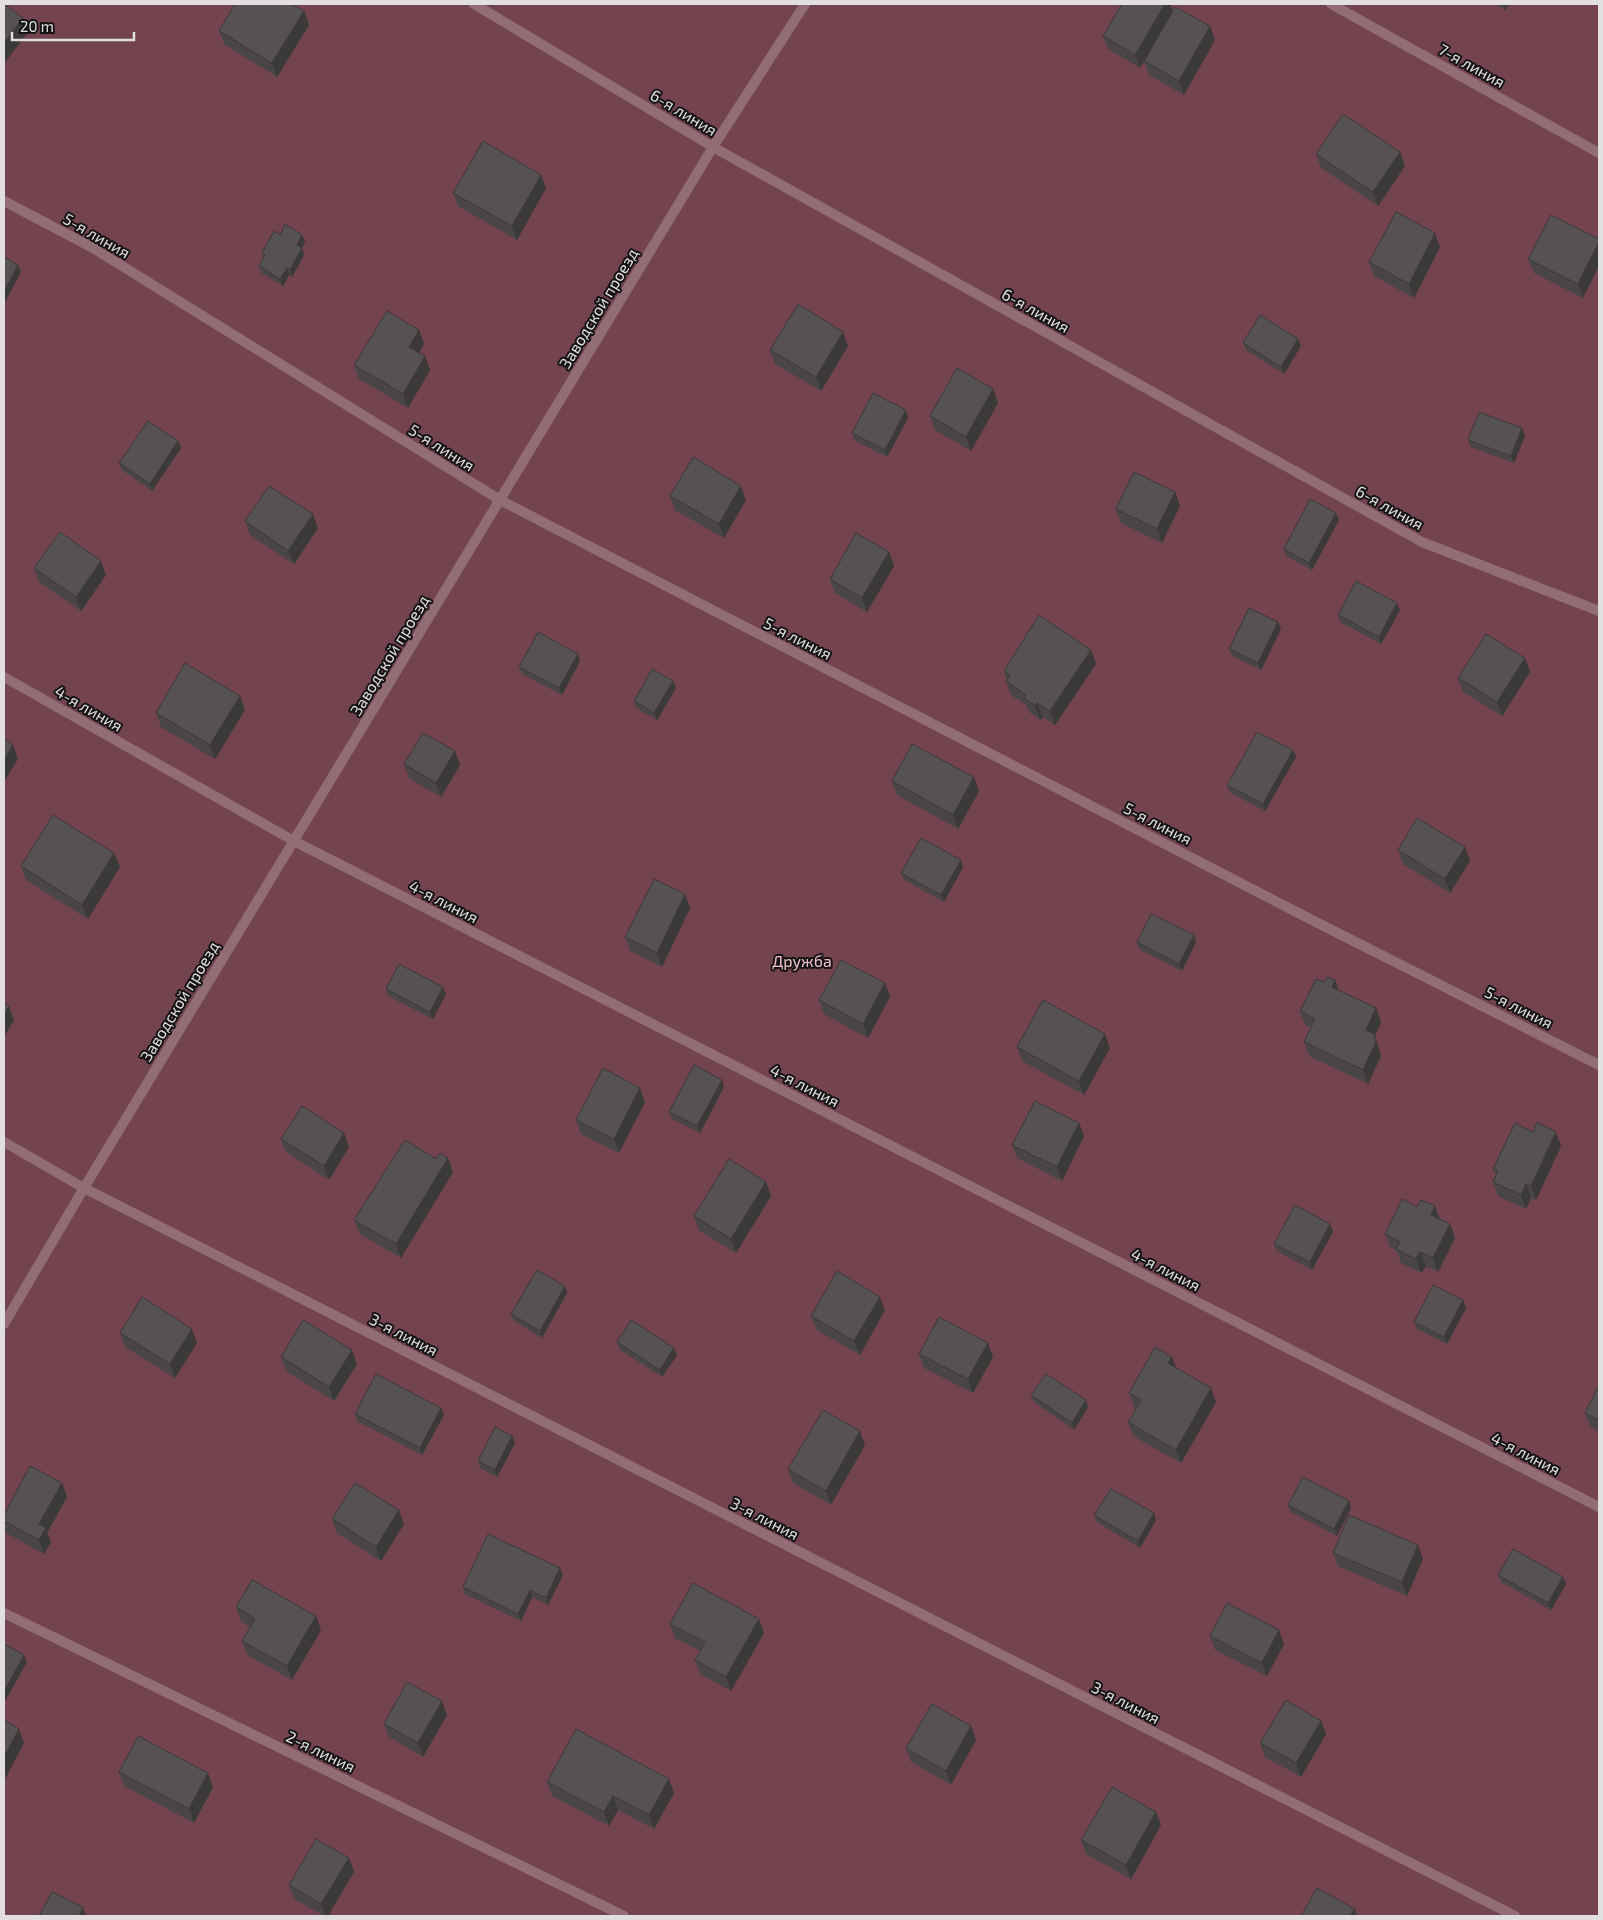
<svg xmlns="http://www.w3.org/2000/svg" width="1603" height="1920" font-family="'Exo 2',sans-serif">
<style>
.green{fill:#734450}
.lines{fill:none;stroke-linecap:round;stroke-linejoin:round}
.minor{stroke:#926d75;stroke-width:10}
.wall{fill:#4a4647}
.shaded-wall{fill:#3c3939}
.building{fill:#565152;stroke:#3c3939}
.labels{text-anchor:middle;dominant-baseline:central;stroke-width:4;stroke-linejoin:round;paint-order:stroke}
.street-label{font-size:16px;fill:#e2dfe0;stroke:#151313}
.park-label{font-size:16px;fill:#f2c3cd;stroke:#151313}
</style>
<rect width="100%" height="100%" fill="#2e292a"/>
<rect class="green" x="4" y="4" width="1595" height="1912"/>
<g class="lines">
<g class="minor">
<polyline points="474,4 713,147 1422,542 1599,611"/>
<polyline points="1331,4 1599,153"/>
<polyline points="4,201 93,248 500,500 1310,919 1599,1065"/>
<polyline points="4,677 294,841 1599,1507"/>
<polyline points="4,1142 84,1188 1515,1916"/>
<polyline points="4,1324 84,1188 713,147 805,4"/>
<polyline points="4,1613 624,1916"/>
</g>
</g>
<g class="wall">
<polygon points="1122,4 1170,4 1173,11 1215,40 1184,95 1149,75 1144,61 1140,68 1108,49 1103,36"/>
<polygon points="1495,4 1509,4 1505,10"/>
<polygon points="304,11 309,25 277,77 224,44 219,31"/>
<polygon points="1400,152 1405,166 1378,206 1321,168 1316,154"/>
<polygon points="541,175 546,188 517,240 458,206 453,193"/>
<polygon points="280,235 302,235 305,242 302,248 304,255 292,277 289,275 283,286 261,273 259,266 263,258 262,253"/>
<polygon points="1599,239 1583,298 1534,273 1528,259"/>
<polygon points="1440,247 1414,298 1374,276 1369,262"/>
<polygon points="419,330 424,344 419,353 425,356 430,370 408,408 359,379 354,365"/>
<polygon points="1243,343 1301,346 1284,374 1246,350"/>
<polygon points="848,346 821,391 775,364 770,350"/>
<polygon points="998,403 971,451 935,430 930,416"/>
<polygon points="908,418 887,457 854,440 852,433"/>
<polygon points="1522,428 1525,436 1514,463 1471,447 1468,440"/>
<polygon points="178,441 181,448 152,491 122,470 119,463"/>
<polygon points="1175,492 1180,506 1162,543 1121,523 1116,509"/>
<polygon points="670,496 746,500 724,538 675,510"/>
<polygon points="1336,513 1339,520 1312,570 1286,556 1284,549"/>
<polygon points="245,521 318,528 294,564 250,535"/>
<polygon points="889,552 894,566 867,612 835,593 830,579"/>
<polygon points="34,568 106,575 81,611 39,582"/>
<polygon points="1400,610 1381,644 1340,622 1338,615"/>
<polygon points="1278,622 1281,629 1261,670 1232,656 1229,649"/>
<polygon points="1091,650 1096,664 1055,725 1043,717 1040,720 1029,712 1026,705 1011,695 1006,681 1007,680 1004,671"/>
<polygon points="1525,658 1530,672 1502,716 1463,692 1458,678"/>
<polygon points="580,661 562,695 522,674 519,667"/>
<polygon points="673,681 676,688 657,720 636,708 634,701"/>
<polygon points="240,696 245,710 215,759 161,727 156,713"/>
<polygon points="1296,757 1265,811 1229,792 1227,785"/>
<polygon points="404,764 460,765 441,797 409,778"/>
<polygon points="892,781 979,791 958,829 897,795"/>
<polygon points="1398,850 1470,861 1450,893 1403,864"/>
<polygon points="114,853 120,867 88,919 26,880 21,866"/>
<polygon points="963,867 944,902 904,880 901,873"/>
<polygon points="685,894 690,908 662,967 630,951 625,937"/>
<polygon points="1194,935 1196,942 1182,971 1139,949 1137,942"/>
<polygon points="1335,980 1338,990 1376,1008 1381,1022 1375,1036 1381,1056 1368,1084 1309,1056 1304,1042 1311,1028 1305,1025 1300,1011 1324,982"/>
<polygon points="885,983 890,997 868,1038 824,1014 819,1000"/>
<polygon points="386,989 446,994 433,1019 388,996"/>
<polygon points="1017,1047 1110,1048 1084,1095 1022,1061"/>
<polygon points="724,1087 700,1133 672,1119 669,1112"/>
<polygon points="645,1102 619,1153 581,1134 576,1120"/>
<polygon points="1079,1123 1084,1136 1062,1181 1017,1158 1012,1145"/>
<polygon points="344,1133 349,1147 329,1180 286,1152 281,1139"/>
<polygon points="1561,1146 1536,1200 1531,1198 1526,1209 1498,1196 1493,1182 1496,1176 1493,1169"/>
<polygon points="448,1158 453,1172 401,1258 360,1234 354,1220"/>
<polygon points="766,1182 771,1196 736,1253 699,1230 694,1216"/>
<polygon points="1440,1219 1455,1238 1438,1272 1426,1266 1421,1273 1401,1263 1397,1251 1390,1247 1385,1234"/>
<polygon points="1333,1232 1312,1270 1277,1251 1274,1244"/>
<polygon points="565,1286 567,1293 542,1338 514,1321 511,1314"/>
<polygon points="1463,1300 1466,1308 1447,1344 1417,1329 1414,1322"/>
<polygon points="885,1310 860,1355 817,1330 811,1316"/>
<polygon points="120,1333 197,1343 175,1378 125,1347"/>
<polygon points="617,1342 677,1355 662,1377 619,1349"/>
<polygon points="988,1343 993,1357 973,1393 924,1368 919,1354"/>
<polygon points="281,1357 357,1364 334,1401 286,1371"/>
<polygon points="1176,1368 1216,1402 1181,1463 1133,1436 1128,1422 1136,1408 1134,1407 1129,1393"/>
<polygon points="1599,1385 1599,1432 1590,1426 1585,1413"/>
<polygon points="1031,1395 1088,1407 1074,1430 1034,1402"/>
<polygon points="441,1408 444,1415 422,1455 357,1421 355,1414"/>
<polygon points="512,1436 515,1443 497,1477 480,1468 478,1461"/>
<polygon points="865,1445 831,1505 793,1483 788,1469"/>
<polygon points="62,1483 67,1497 47,1533 51,1542 44,1554 6,1533 4,1527 4,1515"/>
<polygon points="1349,1501 1351,1508 1337,1536 1291,1512 1288,1505"/>
<polygon points="1094,1515 1156,1520 1140,1548 1097,1522"/>
<polygon points="332,1519 404,1524 381,1561 337,1533"/>
<polygon points="1333,1553 1423,1559 1407,1596 1338,1566"/>
<polygon points="563,1575 548,1605 532,1597 521,1621 465,1594 463,1587"/>
<polygon points="1498,1575 1566,1584 1551,1610 1501,1582"/>
<polygon points="236,1607 316,1616 321,1630 292,1680 247,1655 242,1641 250,1627 241,1621"/>
<polygon points="670,1624 764,1633 731,1691 700,1674 695,1660 700,1651 675,1638"/>
<polygon points="1210,1636 1284,1644 1267,1676 1215,1650"/>
<polygon points="442,1701 447,1715 423,1757 389,1737 384,1724"/>
<polygon points="1321,1721 1326,1734 1301,1777 1265,1757 1260,1743"/>
<polygon points="971,1726 976,1740 951,1785 911,1762 906,1748"/>
<polygon points="119,1772 213,1787 194,1823 124,1786"/>
<polygon points="547,1782 674,1793 654,1829 618,1810 609,1826 552,1796"/>
<polygon points="1161,1825 1131,1879 1086,1854 1081,1840"/>
<polygon points="349,1858 354,1872 328,1916 324,1916 294,1899 289,1885"/>
</g>
<g class="shaded-wall">
<polygon points="1165,4 1170,4 1173,12 1140,68 1135,55"/>
<polygon points="1503,4 1509,4 1505,10"/>
<polygon points="304,11 309,25 277,77 272,63"/>
<polygon points="23,18 28,32 4,64 4,43"/>
<polygon points="1210,26 1215,40 1184,95 1179,81"/>
<polygon points="1400,152 1405,166 1378,206 1373,192"/>
<polygon points="541,175 546,188 517,240 512,226"/>
<polygon points="1435,233 1440,247 1414,298 1409,284"/>
<polygon points="302,235 305,242 300,252 297,245"/>
<polygon points="1599,242 1599,266 1583,298 1578,284"/>
<polygon points="302,248 304,255 292,277 290,270"/>
<polygon points="18,265 21,272 4,304 4,292"/>
<polygon points="287,268 289,275 283,286 280,279"/>
<polygon points="419,330 424,344 414,361 409,347"/>
<polygon points="843,332 848,346 821,391 816,377"/>
<polygon points="1298,339 1301,346 1284,374 1281,367"/>
<polygon points="425,356 430,370 408,408 403,394"/>
<polygon points="993,389 998,403 971,451 966,437"/>
<polygon points="906,410 908,418 887,457 885,450"/>
<polygon points="1522,428 1525,436 1514,463 1511,456"/>
<polygon points="178,441 181,448 152,491 150,484"/>
<polygon points="741,486 746,500 724,538 719,524"/>
<polygon points="1175,492 1180,506 1162,543 1157,529"/>
<polygon points="1336,513 1339,520 1312,570 1309,563"/>
<polygon points="313,514 318,528 294,564 288,551"/>
<polygon points="889,552 894,566 867,612 862,598"/>
<polygon points="101,561 106,575 81,611 76,597"/>
<polygon points="1397,603 1400,610 1381,644 1379,637"/>
<polygon points="1278,622 1281,629 1261,670 1258,663"/>
<polygon points="1091,650 1096,664 1055,725 1050,711"/>
<polygon points="578,654 580,661 562,695 559,688"/>
<polygon points="1525,658 1530,672 1502,716 1497,702"/>
<polygon points="673,681 676,688 657,720 654,713"/>
<polygon points="240,696 245,710 215,759 210,745"/>
<polygon points="1037,703 1043,717 1040,720 1035,706"/>
<polygon points="13,745 18,759 4,782 4,760"/>
<polygon points="1293,750 1296,757 1265,811 1263,804"/>
<polygon points="455,751 460,765 441,797 436,783"/>
<polygon points="974,777 979,791 958,829 953,815"/>
<polygon points="1465,847 1470,861 1450,893 1445,879"/>
<polygon points="114,853 120,867 88,919 82,905"/>
<polygon points="961,860 963,867 944,902 941,895"/>
<polygon points="685,894 690,908 662,967 657,953"/>
<polygon points="1194,935 1196,942 1182,971 1179,964"/>
<polygon points="1335,980 1340,994 1332,987"/>
<polygon points="885,983 890,997 868,1038 863,1024"/>
<polygon points="443,987 446,994 433,1019 430,1012"/>
<polygon points="9,1006 14,1020 4,1037 4,1015"/>
<polygon points="1376,1008 1381,1022 1375,1036 1381,1056 1368,1084 1363,1070 1366,1030"/>
<polygon points="1105,1034 1110,1048 1084,1095 1079,1081"/>
<polygon points="722,1080 724,1087 700,1133 697,1126"/>
<polygon points="640,1088 645,1102 619,1153 614,1139"/>
<polygon points="1079,1123 1084,1136 1062,1181 1057,1167"/>
<polygon points="1556,1132 1561,1146 1536,1200 1531,1186"/>
<polygon points="344,1133 349,1147 329,1180 324,1166"/>
<polygon points="448,1158 453,1172 401,1258 396,1244"/>
<polygon points="766,1182 771,1196 736,1253 731,1239"/>
<polygon points="1526,1184 1531,1198 1526,1209 1521,1195"/>
<polygon points="1435,1206 1440,1220 1431,1215"/>
<polygon points="1330,1224 1333,1232 1312,1270 1310,1262"/>
<polygon points="1450,1224 1455,1238 1438,1272 1433,1258"/>
<polygon points="1420,1252 1426,1266 1421,1273 1416,1259"/>
<polygon points="565,1286 567,1293 542,1338 540,1331"/>
<polygon points="880,1297 885,1310 860,1355 854,1341"/>
<polygon points="1463,1300 1466,1308 1447,1344 1444,1337"/>
<polygon points="192,1329 197,1343 175,1378 170,1364"/>
<polygon points="988,1343 993,1357 973,1393 968,1379"/>
<polygon points="674,1348 677,1355 662,1377 660,1370"/>
<polygon points="352,1350 357,1364 334,1401 329,1387"/>
<polygon points="1172,1357 1177,1371 1168,1363"/>
<polygon points="1211,1388 1216,1402 1181,1463 1176,1450"/>
<polygon points="1086,1400 1088,1407 1074,1430 1072,1423"/>
<polygon points="441,1408 444,1415 422,1455 420,1448"/>
<polygon points="860,1431 865,1445 831,1505 826,1491"/>
<polygon points="512,1436 515,1443 497,1477 495,1470"/>
<polygon points="62,1483 67,1497 47,1533 51,1542 44,1554 39,1540 39,1524"/>
<polygon points="1349,1501 1351,1508 1337,1536 1334,1529"/>
<polygon points="399,1510 404,1524 381,1561 376,1547"/>
<polygon points="1154,1513 1156,1520 1140,1548 1138,1541"/>
<polygon points="1418,1545 1423,1559 1407,1596 1402,1582"/>
<polygon points="560,1568 563,1575 548,1605 546,1598"/>
<polygon points="1563,1577 1566,1584 1551,1610 1548,1603"/>
<polygon points="530,1590 532,1597 521,1621 518,1614"/>
<polygon points="316,1616 321,1630 292,1680 287,1666"/>
<polygon points="759,1619 764,1633 731,1691 726,1677"/>
<polygon points="1279,1630 1284,1644 1267,1676 1262,1663"/>
<polygon points="24,1655 27,1662 4,1703 4,1692"/>
<polygon points="442,1701 447,1715 423,1757 418,1743"/>
<polygon points="1321,1721 1326,1734 1301,1777 1296,1763"/>
<polygon points="971,1726 976,1740 951,1785 946,1771"/>
<polygon points="19,1729 24,1743 4,1781 4,1757"/>
<polygon points="208,1773 213,1787 194,1823 189,1809"/>
<polygon points="669,1779 674,1793 654,1829 649,1815"/>
<polygon points="613,1796 618,1810 609,1826 604,1812"/>
<polygon points="1156,1812 1161,1825 1131,1879 1126,1865"/>
<polygon points="349,1858 354,1872 328,1916 326,1916 321,1904"/>
<polygon points="83,1907 86,1916 79,1916"/>
<polygon points="1355,1909 1357,1916 1350,1916"/>
</g>
<g class="building">
<polygon points="4,4 23,18 4,43"/>
<polygon points="235,4 292,4 304,11 272,63 219,31"/>
<polygon points="1122,4 1165,4 1135,55 1103,36"/>
<polygon points="1175,7 1210,26 1179,81 1144,61"/>
<polygon points="1343,114 1400,152 1373,192 1316,154"/>
<polygon points="483,141 541,175 512,226 453,193"/>
<polygon points="1396,212 1435,233 1409,284 1369,262"/>
<polygon points="1551,215 1599,239 1599,242 1578,284 1528,259"/>
<polygon points="285,224 302,235 297,245 302,248 290,270 287,268 280,279 259,266 265,255 262,253 274,231 280,235"/>
<polygon points="4,257 18,265 4,292"/>
<polygon points="798,304 843,332 816,377 770,350"/>
<polygon points="387,311 419,330 409,347 425,356 403,394 354,365"/>
<polygon points="1260,315 1298,339 1281,367 1243,343"/>
<polygon points="957,368 993,389 966,437 930,416"/>
<polygon points="873,393 906,410 885,450 852,433"/>
<polygon points="1479,412 1522,428 1511,456 1468,440"/>
<polygon points="148,421 178,441 150,484 119,463"/>
<polygon points="693,457 741,486 719,524 670,496"/>
<polygon points="1134,472 1175,492 1157,529 1116,509"/>
<polygon points="269,486 313,514 288,551 245,521"/>
<polygon points="1310,499 1336,513 1309,563 1284,549"/>
<polygon points="60,532 101,561 76,597 34,568"/>
<polygon points="856,533 889,552 862,598 830,579"/>
<polygon points="1356,581 1397,603 1379,637 1338,615"/>
<polygon points="1249,608 1278,622 1258,663 1229,649"/>
<polygon points="1039,615 1091,650 1050,711 1037,703 1035,706 1024,698 1026,695 1006,681 1010,675 1004,671"/>
<polygon points="538,632 578,654 559,688 519,667"/>
<polygon points="1486,634 1525,658 1497,702 1458,678"/>
<polygon points="185,663 240,696 210,745 156,713"/>
<polygon points="652,669 673,681 654,713 634,701"/>
<polygon points="1257,732 1293,750 1263,804 1227,785"/>
<polygon points="423,733 455,751 436,783 404,764"/>
<polygon points="4,739 13,745 4,760"/>
<polygon points="912,744 974,777 953,815 892,781"/>
<polygon points="53,815 114,853 82,905 21,866"/>
<polygon points="1417,818 1465,847 1445,879 1398,850"/>
<polygon points="921,838 961,860 941,895 901,873"/>
<polygon points="654,879 685,894 657,953 625,937"/>
<polygon points="1151,914 1194,935 1179,964 1137,942"/>
<polygon points="841,960 885,983 863,1024 819,1000"/>
<polygon points="399,964 443,987 430,1012 386,989"/>
<polygon points="1327,977 1335,980 1332,987 1376,1008 1366,1030 1374,1034 1376,1042 1363,1070 1304,1042 1315,1019 1300,1011 1316,979 1324,982"/>
<polygon points="1043,1000 1105,1034 1079,1081 1017,1047"/>
<polygon points="4,1003 9,1006 4,1015"/>
<polygon points="694,1065 722,1080 697,1126 669,1112"/>
<polygon points="603,1068 640,1088 614,1139 576,1120"/>
<polygon points="1035,1101 1079,1123 1057,1167 1012,1145"/>
<polygon points="302,1106 344,1133 324,1166 281,1139"/>
<polygon points="1537,1122 1556,1132 1531,1186 1526,1184 1521,1195 1493,1182 1498,1171 1493,1169 1515,1123 1533,1132"/>
<polygon points="405,1140 436,1159 440,1153 448,1158 396,1244 354,1220"/>
<polygon points="729,1159 766,1182 731,1239 694,1216"/>
<polygon points="1402,1199 1417,1207 1421,1200 1435,1206 1431,1215 1450,1224 1433,1258 1420,1252 1416,1259 1396,1249 1400,1242 1385,1234"/>
<polygon points="1295,1205 1330,1224 1310,1262 1274,1244"/>
<polygon points="537,1270 565,1286 540,1331 511,1314"/>
<polygon points="837,1271 880,1297 854,1341 811,1316"/>
<polygon points="1433,1285 1463,1300 1444,1337 1414,1322"/>
<polygon points="142,1297 192,1329 170,1364 120,1333"/>
<polygon points="939,1317 988,1343 968,1379 919,1354"/>
<polygon points="303,1320 352,1350 329,1387 281,1357"/>
<polygon points="631,1320 674,1348 660,1370 617,1342"/>
<polygon points="1155,1347 1172,1357 1168,1363 1211,1388 1176,1450 1128,1422 1141,1400 1129,1393"/>
<polygon points="376,1374 441,1408 420,1448 355,1414"/>
<polygon points="1046,1374 1086,1400 1072,1423 1031,1395"/>
<polygon points="1599,1385 1599,1420 1585,1413"/>
<polygon points="823,1410 860,1431 826,1491 788,1469"/>
<polygon points="495,1427 512,1436 495,1470 478,1461"/>
<polygon points="30,1466 62,1483 39,1524 46,1528 39,1540 4,1521 4,1515"/>
<polygon points="1303,1477 1349,1501 1334,1529 1288,1505"/>
<polygon points="355,1483 399,1510 376,1547 332,1519"/>
<polygon points="1111,1489 1154,1513 1138,1541 1094,1515"/>
<polygon points="1349,1515 1418,1545 1402,1582 1333,1553"/>
<polygon points="488,1534 560,1568 546,1598 530,1590 518,1614 463,1587"/>
<polygon points="1513,1549 1563,1577 1548,1603 1498,1575"/>
<polygon points="252,1580 316,1616 287,1666 242,1641 255,1619 236,1607"/>
<polygon points="693,1583 759,1619 726,1677 695,1660 705,1642 670,1624"/>
<polygon points="1227,1603 1279,1630 1262,1663 1210,1636"/>
<polygon points="4,1644 24,1655 4,1692"/>
<polygon points="407,1682 442,1701 418,1743 384,1724"/>
<polygon points="1286,1700 1321,1721 1296,1763 1260,1743"/>
<polygon points="932,1704 971,1726 946,1771 906,1748"/>
<polygon points="4,1720 19,1729 4,1757"/>
<polygon points="576,1729 669,1779 649,1815 613,1796 604,1812 547,1782"/>
<polygon points="138,1736 208,1773 189,1809 119,1772"/>
<polygon points="1112,1787 1156,1812 1126,1865 1081,1840"/>
<polygon points="316,1839 349,1858 321,1904 289,1885"/>
<polygon points="1317,1888 1355,1909 1350,1916 1301,1916"/>
<polygon points="52,1892 83,1907 79,1916 39,1916"/>
</g>
<g class="labels">
<g class="street-label">
<text transform="translate(1472 65) rotate(29)">7-я линия</text>
<text transform="translate(684 112) rotate(31)">6-я линия</text>
<text transform="translate(97 235) rotate(30)">5-я линия</text>
<text transform="translate(598 308) rotate(-59)">Заводской проезд</text>
<text transform="translate(1036 310) rotate(29)">6-я линия</text>
<text transform="translate(442 447) rotate(32)">5-я линия</text>
<text transform="translate(1390 507) rotate(29)">6-я линия</text>
<text transform="translate(798 638) rotate(27)">5-я линия</text>
<text transform="translate(389 655) rotate(-59)">Заводской проезд</text>
<text transform="translate(89 708) rotate(30)">4-я линия</text>
<text transform="translate(1158 823) rotate(27)">5-я линия</text>
<text transform="translate(444 901) rotate(27)">4-я линия</text>
<text transform="translate(179 1001) rotate(-59)">Заводской проезд</text>
<text transform="translate(1519 1007) rotate(27)">5-я линия</text>
<text transform="translate(805 1085) rotate(27)">4-я линия</text>
<text transform="translate(1166 1269) rotate(27)">4-я линия</text>
<text transform="translate(404 1334) rotate(27)">3-я линия</text>
<text transform="translate(1526 1453) rotate(27)">4-я линия</text>
<text transform="translate(765 1518) rotate(27)">3-я линия</text>
<text transform="translate(1126 1702) rotate(27)">3-я линия</text>
<text transform="translate(321 1751) rotate(26)">2-я линия</text>
</g>
<g class="park-label">
<text x="802" y="960">Дружба</text>
</g>
</g>
<rect width="1603" height="1920" fill="none" stroke="#e2dfe0" stroke-width="10"/>
<path d="M12 32v8h122v-8" fill="none" stroke="#e2dfe0" stroke-width="2.5"/>
<text x="20" y="32" font-size="15" fill="#e2dfe0" stroke="#151313" stroke-width="4" paint-order="stroke">20 m</text>
</svg>
